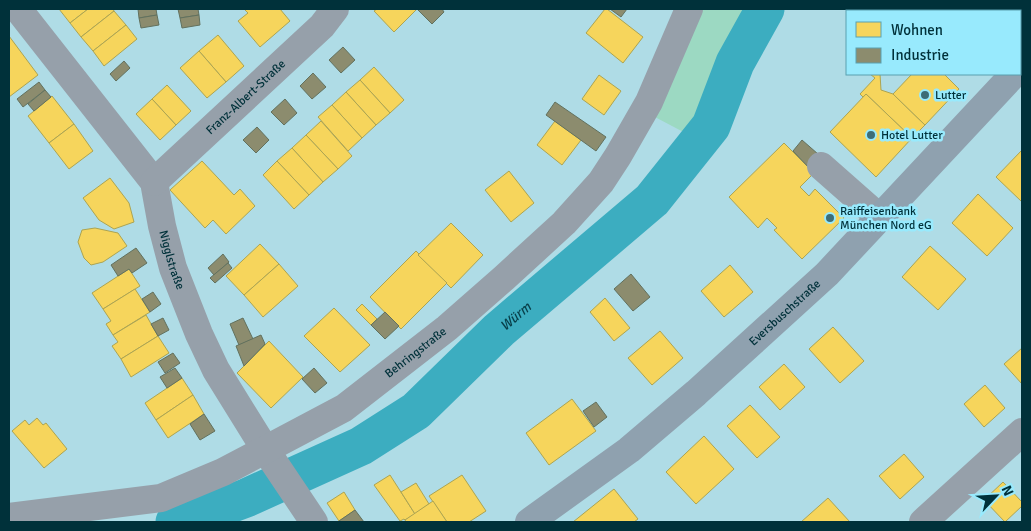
<svg xmlns="http://www.w3.org/2000/svg" width="1031" height="531" font-family="Signika,sans-serif">
<style>
.green{fill:#9cd9c2}
.homes{fill:#f6d55c;stroke:#aca452}
.industry{fill:#8c8c6e;stroke:#62715e}
.lines{fill:none;stroke-linecap:round;stroke-linejoin:round}
.river{stroke:#3cadc0;stroke-width:39}
.minor{stroke:#96a0aa;stroke-width:28}
.major{stroke:#8fa1af;stroke-width:28}
.poi-dot{fill:#3d6d76;stroke:#98eafd;stroke-width:2}
.labels{text-anchor:middle;dominant-baseline:central;stroke-width:5;stroke-linejoin:round;paint-order:stroke}
.poi-label{font-size:12px;fill:#00313a;stroke:#98eafd;text-anchor:start}
.street-label{font-size:12px;fill:#00313a;stroke:#98eafd}
.water-label{font-size:14px;font-style:italic;fill:#083f49;stroke:#98eafd}
</style>
<rect width="100%" height="100%" fill="#afdce6"/>
<polygon class="green" points="696,9 748,9 715,65 691,136 653,116"/>
<g class="homes">
<polygon points="59,9 88,9 70,23"/>
<polygon points="88,9 113,9 114,11 81,37 70,23"/>
<polygon points="244,9 280,9 290,21 260,47 238,21 248,13"/>
<polygon points="377,9 417,9 394,32 374,11"/>
<polygon points="605,9 607,9 643,37 623,63 586,33"/>
<polygon points="944,9 972,9 969,11 946,11"/>
<polygon points="983,9 1016,9 1019,11 981,11"/>
<polygon points="114,11 126,25 93,51 81,37"/>
<polygon points="126,25 137,39 104,66 93,51"/>
<polygon points="218,35 244,66 226,82 199,51"/>
<polygon points="9,36 38,75 9,97"/>
<polygon points="199,51 226,82 207,98 180,68"/>
<polygon points="374,67 404,100 390,113 360,80"/>
<polygon points="870,74 880,74 881,90 893,94 925,125 912,138 866,94 863,97 860,94 875,78"/>
<polygon points="912,74 944,74 959,89 925,125 893,94"/>
<polygon points="599,75 621,91 604,115 582,99"/>
<polygon points="360,80 390,113 376,125 346,92"/>
<polygon points="167,85 191,111 176,125 152,99"/>
<polygon points="346,92 376,125 362,138 332,105"/>
<polygon points="866,94 912,138 876,177 830,132"/>
<polygon points="52,96 74,124 49,143 28,116"/>
<polygon points="152,99 176,125 160,140 136,114"/>
<polygon points="332,105 362,138 348,151 318,117"/>
<polygon points="321,121 352,156 338,169 306,135"/>
<polygon points="555,121 581,140 562,165 537,145"/>
<polygon points="74,124 93,151 69,169 49,143"/>
<polygon points="306,135 338,169 323,182 292,148"/>
<polygon points="784,143 814,173 800,187 809,196 815,189 844,218 802,259 774,230 777,228 767,218 758,228 729,197"/>
<polygon points="292,148 323,182 309,195 277,161"/>
<polygon points="1022,150 1022,202 996,177"/>
<polygon points="202,161 234,195 240,189 255,206 226,234 213,220 205,228 170,190"/>
<polygon points="277,161 309,195 294,209 263,175"/>
<polygon points="509,171 534,203 511,222 485,190"/>
<polygon points="110,178 129,203 134,222 114,229 99,220 83,198"/>
<polygon points="978,194 1013,228 987,256 952,223"/>
<polygon points="451,223 483,255 451,288 418,255"/>
<polygon points="95,228 118,233 127,246 103,262 91,265 84,258 78,242 82,230"/>
<polygon points="260,244 279,264 244,295 226,276"/>
<polygon points="930,246 966,279 938,310 902,277"/>
<polygon points="416,251 419,254 418,255 447,283 401,329 370,297"/>
<polygon points="279,264 298,286 263,317 244,295"/>
<polygon points="730,265 753,292 724,317 701,291"/>
<polygon points="129,269 140,286 103,309 92,293"/>
<polygon points="135,289 150,312 113,335 106,324 111,321 103,309"/>
<polygon points="605,298 630,328 614,341 590,312"/>
<polygon points="362,304 377,319 371,325 356,310"/>
<polygon points="334,308 370,345 340,372 304,336"/>
<polygon points="146,315 158,336 121,359 112,346 118,342 113,335"/>
<polygon points="833,327 864,361 840,383 809,349"/>
<polygon points="660,331 683,358 652,385 628,358"/>
<polygon points="158,336 169,353 131,377 121,359"/>
<polygon points="269,341 303,377 271,408 237,373"/>
<polygon points="1022,348 1022,384 1004,364"/>
<polygon points="784,364 805,387 780,410 759,387"/>
<polygon points="182,378 193,395 156,420 145,403"/>
<polygon points="985,385 1005,408 984,427 964,404"/>
<polygon points="193,395 204,414 168,438 156,420"/>
<polygon points="572,399 596,431 549,465 526,433"/>
<polygon points="750,405 780,437 757,458 727,426"/>
<polygon points="37,418 43,425 46,423 67,449 44,468 12,431 25,420 29,425"/>
<polygon points="704,436 734,469 696,504 666,472"/>
<polygon points="904,454 924,477 900,499 879,476"/>
<polygon points="390,475 415,514 405,520 404,519 400,521 374,485"/>
<polygon points="462,475 486,511 469,522 447,522 429,496"/>
<polygon points="1003,482 1022,502 1022,506 1005,522 984,500"/>
<polygon points="416,483 429,504 415,514 401,492"/>
<polygon points="614,489 638,519 634,522 573,522"/>
<polygon points="344,492 355,510 339,521 327,503"/>
<polygon points="828,498 850,522 801,522"/>
<polygon points="433,501 447,522 406,522 405,520"/>
</g>
<g class="industry">
<polygon points="138,9 156,9 157,15 139,18"/>
<polygon points="178,9 198,9 199,15 180,18"/>
<polygon points="417,9 442,9 444,12 432,24"/>
<polygon points="610,9 627,9 621,17"/>
<polygon points="157,15 159,25 141,28 139,18"/>
<polygon points="199,15 200,25 182,28 180,18"/>
<polygon points="343,47 355,60 341,73 329,60"/>
<polygon points="124,61 130,68 116,81 110,74"/>
<polygon points="313,73 326,87 312,99 300,86"/>
<polygon points="39,82 45,90 23,107 17,99"/>
<polygon points="45,90 51,97 34,111 28,104"/>
<polygon points="285,99 297,113 284,125 271,112"/>
<polygon points="555,102 606,137 596,151 546,115"/>
<polygon points="257,127 269,140 256,153 243,140"/>
<polygon points="802,140 826,161 814,173 793,151"/>
<polygon points="136,248 147,263 132,273 129,269 118,276 111,265"/>
<polygon points="223,254 229,262 214,275 208,268"/>
<polygon points="228,263 232,268 215,283 210,278"/>
<polygon points="631,274 650,297 633,311 614,289"/>
<polygon points="153,292 161,304 150,312 142,299"/>
<polygon points="385,312 399,326 385,339 371,325"/>
<polygon points="163,318 169,330 158,336 151,324"/>
<polygon points="243,318 253,339 239,345 230,324"/>
<polygon points="261,335 265,344 244,366 236,346"/>
<polygon points="173,353 180,363 165,373 158,362"/>
<polygon points="175,368 182,378 167,388 160,377"/>
<polygon points="314,368 327,383 315,393 302,379"/>
<polygon points="596,402 607,417 594,427 583,411"/>
<polygon points="204,414 215,431 200,440 190,424"/>
<polygon points="355,510 364,522 340,522 339,521"/>
</g>
<g class="lines">
<path class="river" id="s1" d="M 175,522 L 184,521 L 246,498 L 361,446 L 416,411 L 499,330 L 652,200 L 711,126 L 735,63 L 765,9"/>
<g class="minor">
<path id="s2" d="M 18,9 L 154,182 L 162,226 L 173,268 L 199,334 L 216,370 L 265,449 L 314,522"/>
<polyline points="821,166 880,218"/>
<path id="s3" d="M 154,182 L 322,26 L 335,9"/>
<path id="s4" d="M 9,517 L 161,498 L 223,472 L 344,408 L 447,328 L 504,278 L 564,223 L 601,182 L 618,156 L 649,102 L 689,9"/>
<polyline points="923,522 1022,432"/>
</g>
<path class="major" id="s5" d="M 529,522 L 629,450 L 696,393 L 827,274 L 1014,74"/>
</g>
<g class="poi-dot">
<circle cx="925" cy="95" r="5"/>
<circle cx="871" cy="135" r="5"/>
<circle cx="830" cy="218" r="5"/>
</g>
<g class="labels">
<g class="poi-label">
<text x="935" y="95">Lutter</text>
<text x="881" y="135">Hotel Lutter</text>
<text x="840" y="211">Raiffeisenbank<tspan x="840" dy="14">München Nord eG</tspan></text>
</g>
<g class="street-label">
<text stroke="none"><textPath href="#s3" startOffset="125">Franz-Albert-Straße</textPath></text>
<text stroke="none"><textPath href="#s2" startOffset="300">Nigglstraße</textPath></text>
<text stroke="none"><textPath href="#s5" startOffset="331">Eversbuschstraße</textPath></text>
<text stroke="none"><textPath href="#s4" startOffset="448">Behringstraße</textPath></text>
</g>
<g class="water-label">
<text stroke="none"><textPath href="#s1" startOffset="404">Würm</textPath></text>
</g>
</g>
<rect width="1031" height="531" fill="none" stroke="#00313a" stroke-width="20"/>
<rect x="846" y="10" width="175" height="65" fill="#98eafd" stroke="#5ba0af"/>
<rect x="856" y="22" width="25" height="15" fill="#f6d55c" stroke="#5ba0af"/>
<text x="891" y="35" font-size="15" fill="#00313a">Wohnen</text>
<rect x="856" y="48" width="25" height="15" fill="#8c8c6e" stroke="#5ba0af"/>
<text x="891" y="60" font-size="15" fill="#00313a">Industrie</text>
<g transform="translate(996 496) rotate(65)" stroke="#98eafd" stroke-width="4" paint-order="stroke">
<path d="M0-4L9 19L0 12L-9 19Z" fill="#00313a"/>
<text y="-8" font-size="14" font-weight="bold" text-anchor="middle" fill="#00313a">N</text>
</g>
</svg>
